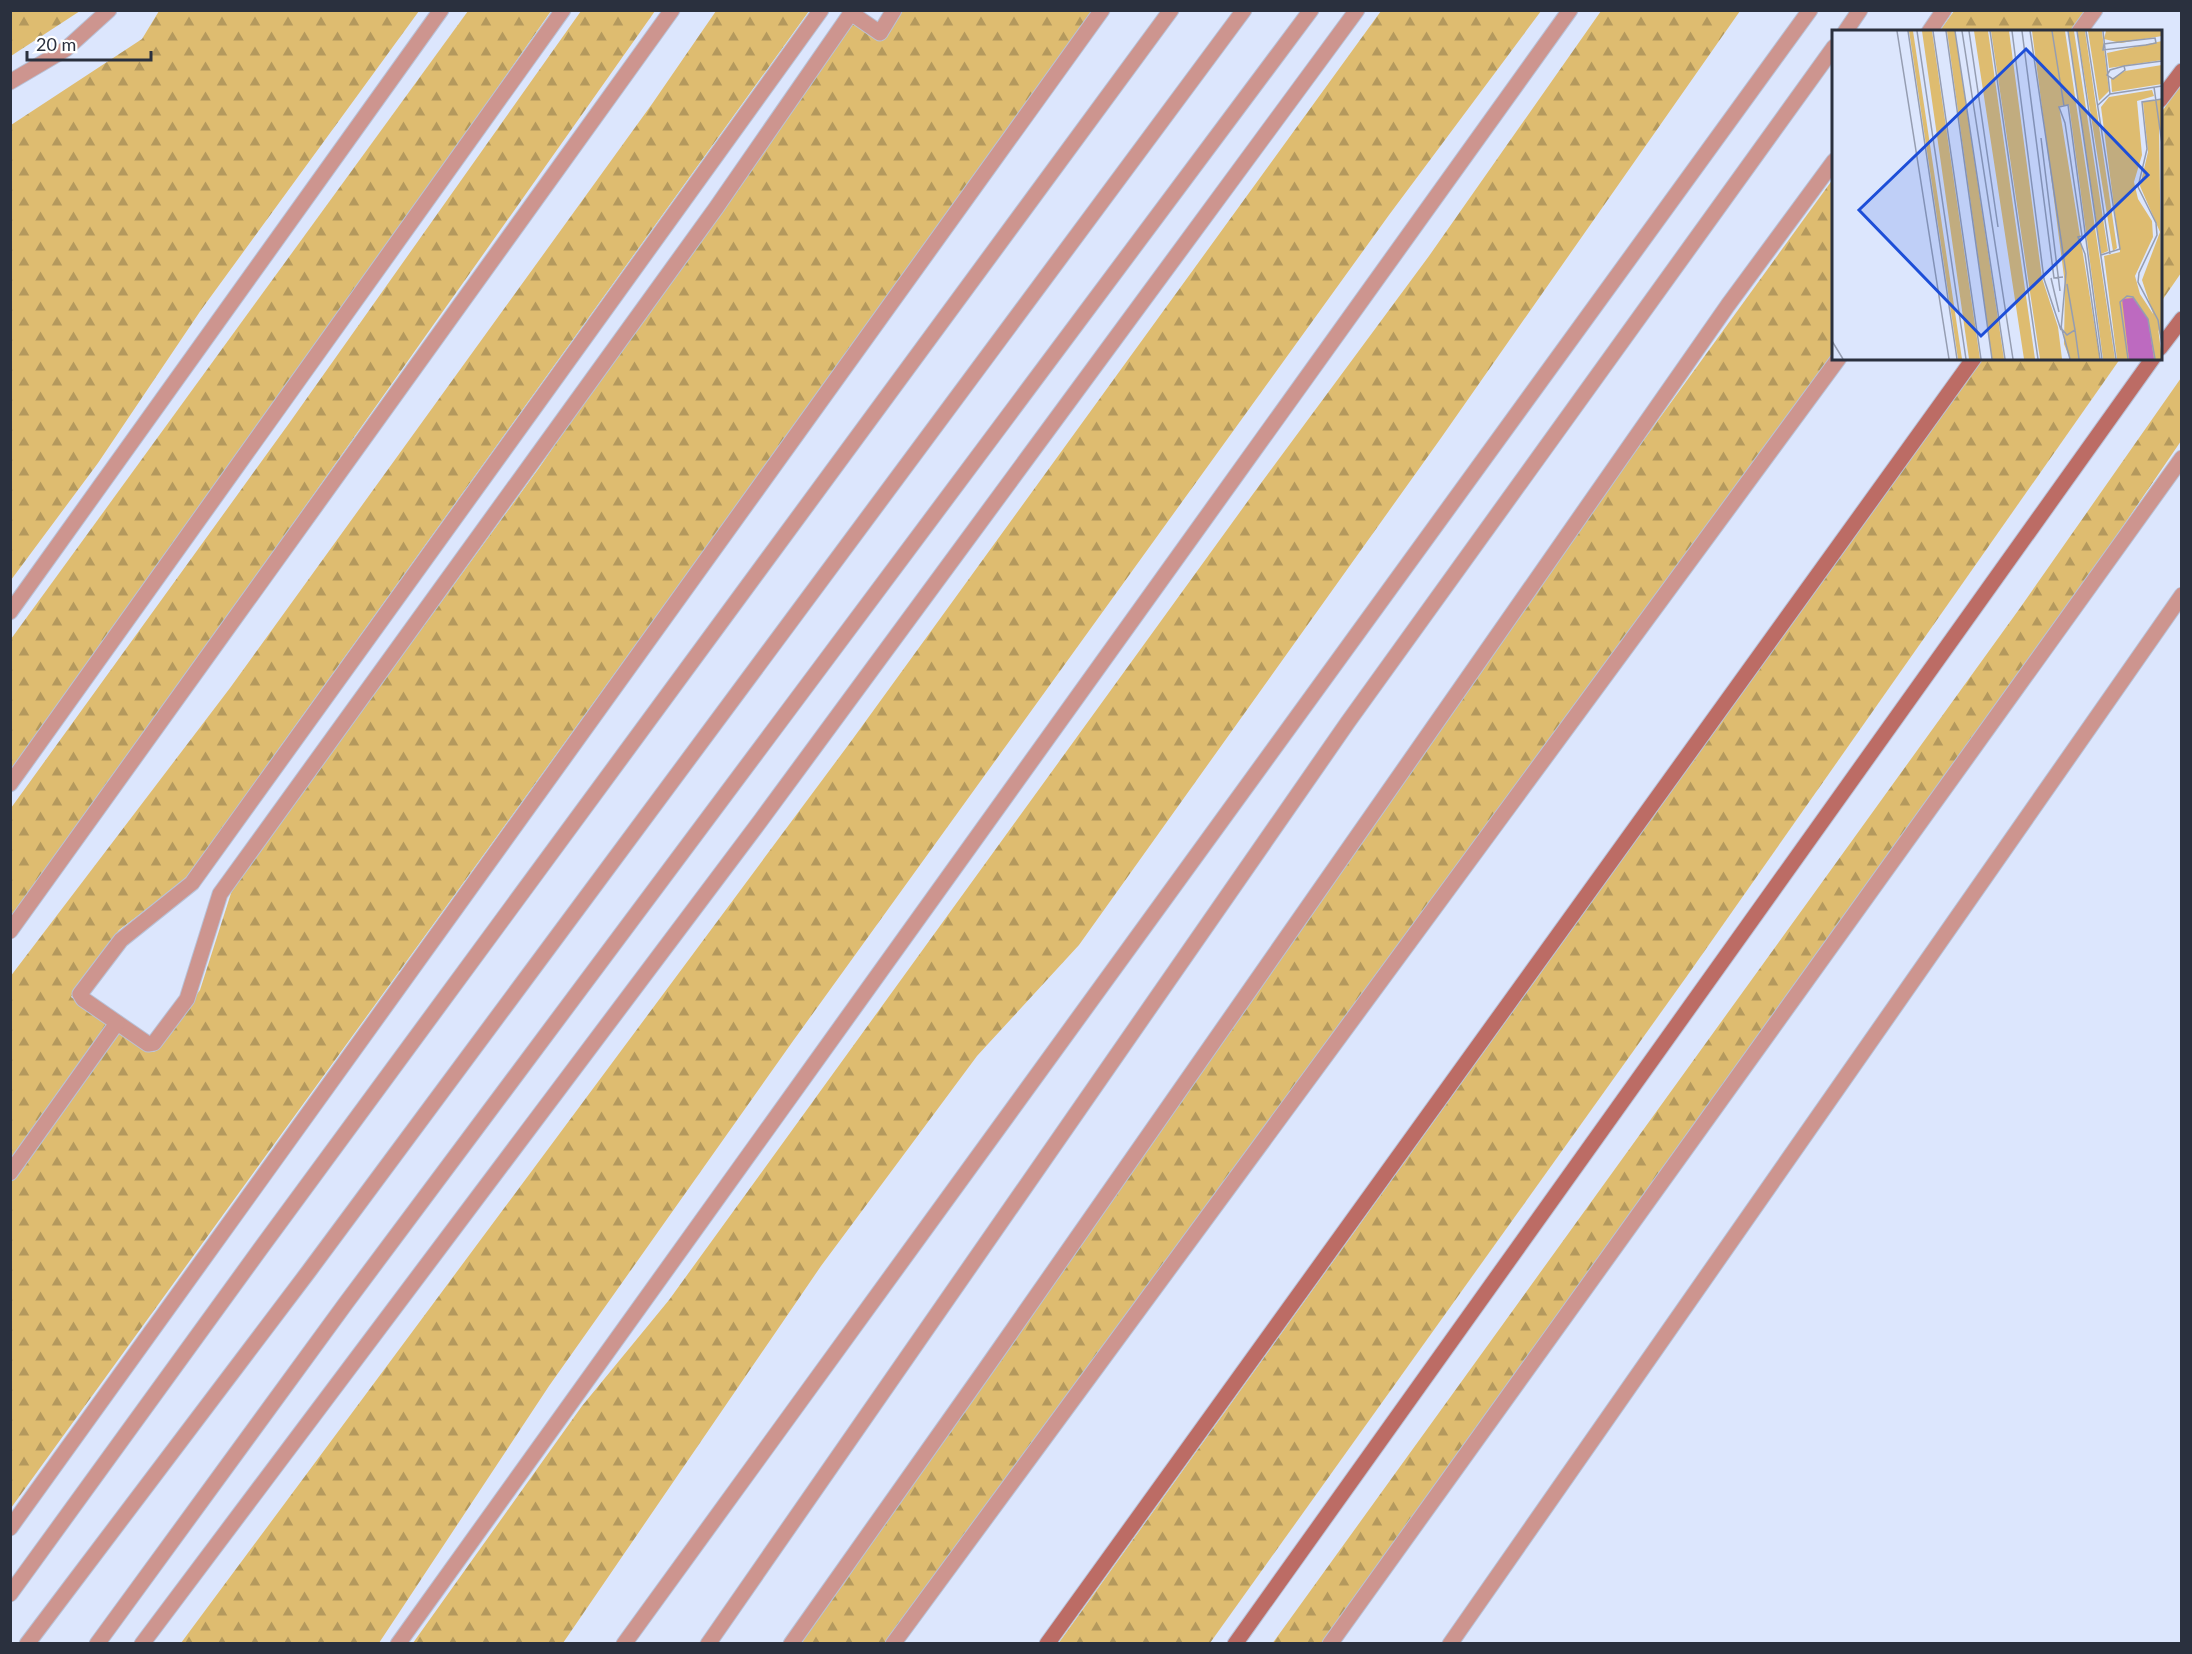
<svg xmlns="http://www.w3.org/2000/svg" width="2192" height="1654" font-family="Lato,sans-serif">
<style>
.forest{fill:url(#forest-firs)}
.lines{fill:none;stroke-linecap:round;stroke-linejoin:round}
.lane-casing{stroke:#b8c2d7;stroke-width:17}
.street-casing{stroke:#b8c2d7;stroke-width:17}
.secondary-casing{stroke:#b8c2d7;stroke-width:17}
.lane{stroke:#cd958f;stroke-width:15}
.street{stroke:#cd958f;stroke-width:15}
.secondary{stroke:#bc6c65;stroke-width:15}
.inset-road{fill:none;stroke:#959db1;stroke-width:1.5}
.view{fill:#1d4ed8;fill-opacity:0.15;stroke:#1d4ed8;stroke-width:3}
.inset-edge{fill:none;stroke:#2a303e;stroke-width:3}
</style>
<defs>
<pattern id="forest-firs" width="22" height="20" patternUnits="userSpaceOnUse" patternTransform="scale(1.5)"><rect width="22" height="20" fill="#debc70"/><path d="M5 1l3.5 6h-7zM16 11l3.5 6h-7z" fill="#b4995d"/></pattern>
</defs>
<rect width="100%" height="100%" fill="#dce6fd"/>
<g class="forest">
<polygon points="11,10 80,10 80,11 11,56"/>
<polygon points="159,11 419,11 201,310 98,463 11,580 11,125 142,39"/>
<polygon points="468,11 551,11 393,238 11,778 11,639"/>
<polygon points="581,11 655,11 11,923 11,808 290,422"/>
<polygon points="716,11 809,11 275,754 188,878 119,930 71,997 154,1052 200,990 233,887 539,468 851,15 880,35 895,11 1094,11 11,1508 10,977 230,688 652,104"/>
<polygon points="1381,11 1541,11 1389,215 793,1041 549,1386 379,1643 181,1643 852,740"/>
<polygon points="1601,11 1740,11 1441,438 1079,945 977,1056 821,1266 563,1643 413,1643 582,1406 669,1300 1253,494 1429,256"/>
<polygon points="1954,11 2090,11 2074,31 1939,32"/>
<polygon points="2181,84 2181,273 2161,302 2161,113"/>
<polygon points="1833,179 1834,358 886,1643 798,1644 1593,510"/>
<polygon points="1982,359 2120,359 1687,976 1210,1643 1058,1644"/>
<polygon points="2181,378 2181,441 2076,595 1325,1643 1272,1644 2020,608"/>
</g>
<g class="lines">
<defs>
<g id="lane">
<polyline points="821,10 192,883 121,940 80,994 83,999 148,1044 154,1043 187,999 220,894 716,208 851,13 880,33 894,10"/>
<polyline points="1845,32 1860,10"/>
<polyline points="1929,32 1944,10"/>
<polyline points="10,82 66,49 109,10"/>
<polyline points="10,784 563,10"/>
<polyline points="10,931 672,10"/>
<polyline points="10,1173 117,1023"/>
<polyline points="624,1644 1810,10"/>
<polyline points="708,1644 1348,722 1834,47"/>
<polyline points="791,1644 984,1371 1728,305 1834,161"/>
</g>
<g id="street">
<polyline points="2079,32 2095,10"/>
<polyline points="10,612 441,10"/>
<polyline points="10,1528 1102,10"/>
<polyline points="10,1594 261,1248 1171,10"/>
<polyline points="27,1644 309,1271 1244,10"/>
<polyline points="97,1644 346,1303 1311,10"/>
<polyline points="142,1644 761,820 1357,10"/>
<polyline points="398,1644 1570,10"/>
<polyline points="893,1644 1839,358"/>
<polyline points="1330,1644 2182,458"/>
<polyline points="1450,1644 2182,595"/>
</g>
<g id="secondary">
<polyline points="2160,100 2182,71"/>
<polyline points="2160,348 2182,319"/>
<polyline points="1047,1644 1974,358"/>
<polyline points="1235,1644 2153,358"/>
</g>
</defs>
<use href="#lane" class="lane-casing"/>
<use href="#street" class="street-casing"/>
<use href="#secondary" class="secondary-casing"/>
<use href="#lane" class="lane"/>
<use href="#street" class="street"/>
<use href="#secondary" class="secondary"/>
</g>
<g transform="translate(1832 30)">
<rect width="330" height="330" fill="#dce6fd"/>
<path d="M 77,1 L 81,1 L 130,329 L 126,329 ZM 90,1 L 100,1 L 148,329 L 137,329 ZM 115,1 L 123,1 L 172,329 L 160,329 ZM 142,1 L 156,1 L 203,329 L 192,329 ZM 159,1 L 177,1 L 210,248 L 226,297 L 230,329 L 208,329 ZM 200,1 L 233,1 L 283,329 L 271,329 L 237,75 L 227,76 L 268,329 L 238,329 L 232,314 L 233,254 ZM 236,1 L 242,1 L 276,221 L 269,224 ZM 245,1 L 253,1 L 285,218 L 281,221 ZM 256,1 L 270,1 L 277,61 L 267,71 ZM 274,1 L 330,1 L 330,6 L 289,13 L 272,9 ZM 330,11 L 330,30 L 277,38 L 275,23 ZM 330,35 L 330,54 L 280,62 L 279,49 L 293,41 ZM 320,60 L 322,66 L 305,71 L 310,125 L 302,152 L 306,169 L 320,191 L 321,207 L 303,246 L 308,264 L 325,290 L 330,329 L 285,329 L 272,226 L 288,222 L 269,77 L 277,67 ZM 330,69 L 330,111 L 327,95 L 330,311 L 310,250 L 328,202 L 308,156 L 316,122 L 311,72 Z" fill="#debc70"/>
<path d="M 301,268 L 316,289 L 322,329 L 297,329 L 290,269 Z" fill="#bd6ac0"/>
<path class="inset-road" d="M 65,1 L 117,329M 76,1 L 125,329M 85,1 L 134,329M 101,1 L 149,329M 114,1 L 160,329M 123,1 L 173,329M 130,1 L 181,329M 137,1 L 166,197M 158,1 L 206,329M 180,1 L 212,249 L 229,300 L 234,243 L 198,1M 190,1 L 222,248 L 231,247M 220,1 L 232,76M 236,1 L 284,329M 245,1 L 278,224M 254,1 L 288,219 L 269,225M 271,1 L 278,64M 323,8 L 324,13 L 314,15 L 271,20 L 272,14 L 279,13 ZM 292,36 L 293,40 L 281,49 L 275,45 L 278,40 ZM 292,36 L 330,31M 322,57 L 330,114M 330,69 L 310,72 L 315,119 L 306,157 L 324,193 L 325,205 L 307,243 L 306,252 L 326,290 L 330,315M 266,75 L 278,64 L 330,56M 209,108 L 228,261M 219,248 L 227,282M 229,296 L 238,329M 228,297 L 235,305 L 243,300 L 235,254M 243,300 L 247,329M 0,311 L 11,329M 268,329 L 253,224 L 246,207 L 250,206 L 233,93 L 227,77 L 236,75 L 270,329M 296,329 L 288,272 L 295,266 L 301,267 L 316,289 L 323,329"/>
<path class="view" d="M 194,19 L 316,145 L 149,306 L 27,180 Z"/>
<rect width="330" height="330" class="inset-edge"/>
</g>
<rect width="2192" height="1654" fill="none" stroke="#2a303e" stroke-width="24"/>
<path d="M27 51v9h124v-9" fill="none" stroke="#2a303e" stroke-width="3"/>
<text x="36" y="51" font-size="18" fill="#2a303e" stroke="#ffffff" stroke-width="4.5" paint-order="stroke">20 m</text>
</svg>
